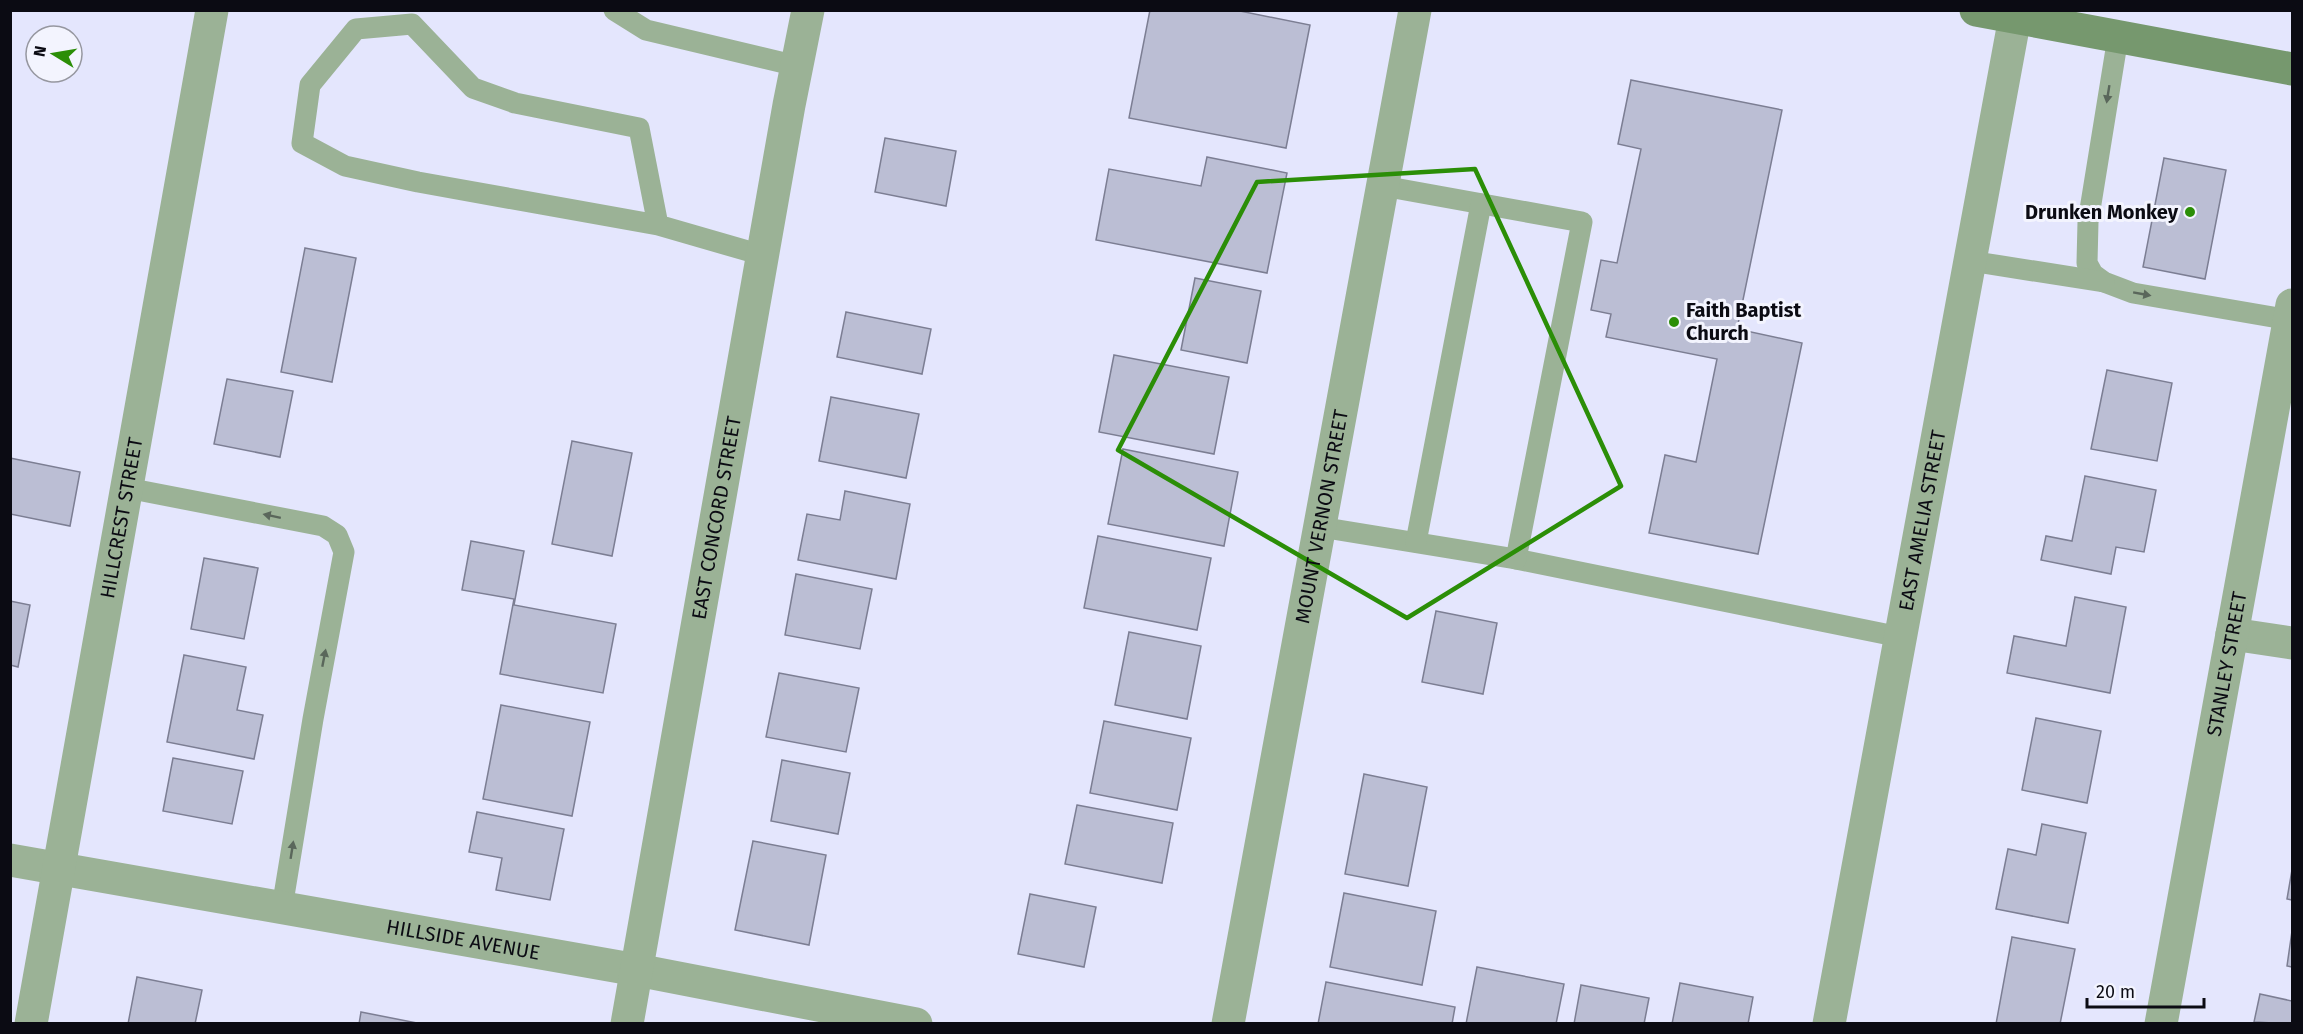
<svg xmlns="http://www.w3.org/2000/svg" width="2303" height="1034" font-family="'Fira Sans',sans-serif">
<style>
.building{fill:#bbbed4;stroke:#7c7e93;stroke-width:1.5}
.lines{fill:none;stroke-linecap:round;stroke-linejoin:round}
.lane{stroke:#9bb296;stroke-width:21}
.street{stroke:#9bb296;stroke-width:33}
.secondary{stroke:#76986e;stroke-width:33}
.oneway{fill:#5a675b}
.marked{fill:none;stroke:#2b8e07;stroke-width:4.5;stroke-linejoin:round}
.poi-dot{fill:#2b8e07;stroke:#f3f4fe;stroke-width:2}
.labels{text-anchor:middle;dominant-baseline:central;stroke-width:6;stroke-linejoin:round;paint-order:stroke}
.poi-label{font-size:20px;font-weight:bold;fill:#0b0b13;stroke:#f3f4fe;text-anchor:end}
.street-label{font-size:20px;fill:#0b0b13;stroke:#f3f4fe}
</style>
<rect width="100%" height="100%" fill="#e4e6fd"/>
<g class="building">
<polygon points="1150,10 1235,10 1310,25 1286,148 1129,118"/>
<polygon points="1631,80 1782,110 1737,329 1802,343 1758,554 1649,533 1665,455 1696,462 1717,359 1606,337 1611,314 1591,310 1601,260 1617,263 1641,149 1618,144"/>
<polygon points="885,138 956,151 946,206 875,192"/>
<polygon points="1207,157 1287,173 1267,273 1096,240 1109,169 1201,186"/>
<polygon points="2164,158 2226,170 2205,279 2143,267"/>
<polygon points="305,248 356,258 332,382 281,372"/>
<polygon points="1195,278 1261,291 1247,363 1181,350"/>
<polygon points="846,312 931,329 922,374 837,357"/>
<polygon points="1114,355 1229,377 1214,454 1099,432"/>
<polygon points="2107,370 2172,383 2157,461 2091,449"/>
<polygon points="227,379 293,391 280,457 214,444"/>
<polygon points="831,397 919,414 906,478 819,461"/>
<polygon points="572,441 632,453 612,556 552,544"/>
<polygon points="1123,449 1238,472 1224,546 1108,524"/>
<polygon points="10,458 80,472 70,526 10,514"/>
<polygon points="2085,476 2156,490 2144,552 2116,547 2111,574 2041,560 2046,536 2072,541"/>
<polygon points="845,491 910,504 896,579 798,560 807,514 840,520"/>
<polygon points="1098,536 1211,558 1197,630 1084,608"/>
<polygon points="471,541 524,551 514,605 616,624 603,693 500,674 514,599 462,590"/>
<polygon points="204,558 258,568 244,639 191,629"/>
<polygon points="796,574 872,589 860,649 785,635"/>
<polygon points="2075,597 2126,607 2110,693 2007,673 2014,636 2066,646"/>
<polygon points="10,601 30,605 18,667 10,665"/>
<polygon points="1436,611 1497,623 1483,694 1422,682"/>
<polygon points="1129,632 1201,646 1187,719 1115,705"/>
<polygon points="184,655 246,667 237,710 263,715 254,759 167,742"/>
<polygon points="779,673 859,688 846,752 766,737"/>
<polygon points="501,705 590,722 572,816 483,799"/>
<polygon points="2036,718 2101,731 2087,803 2022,790"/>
<polygon points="1104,721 1191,738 1177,810 1090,793"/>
<polygon points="173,758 243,771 232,824 163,811"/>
<polygon points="782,760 850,773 838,834 771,821"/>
<polygon points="1364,774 1427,787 1408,886 1345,874"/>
<polygon points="1077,805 1173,823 1162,883 1065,864"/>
<polygon points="477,812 564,829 550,900 496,890 502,858 469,852"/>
<polygon points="2042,824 2086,833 2068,923 1996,909 2008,849 2036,855"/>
<polygon points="753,841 826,855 809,945 735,930"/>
<polygon points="2292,870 2292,900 2287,899"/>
<polygon points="1344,893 1436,911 1422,985 1330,967"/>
<polygon points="1030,894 1096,907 1084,967 1018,954"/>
<polygon points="2292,931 2292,967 2287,966"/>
<polygon points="2012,937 2075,949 2060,1024 1996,1024"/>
<polygon points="1477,967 1564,984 1556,1024 1466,1024"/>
<polygon points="137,977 202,990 195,1024 128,1024"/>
<polygon points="1326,982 1455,1007 1452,1024 1318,1024"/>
<polygon points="1680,983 1753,997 1748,1024 1672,1024"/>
<polygon points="1581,985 1649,998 1644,1024 1574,1024"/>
<polygon points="2260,994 2292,1001 2292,1024 2254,1022"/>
<polygon points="361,1012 422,1024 359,1024"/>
</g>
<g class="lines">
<g class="lane">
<polyline points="614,10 646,30 797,66"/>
<polyline points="2118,37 2088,222 2087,263 2093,274 2104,282 2133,293 2290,320"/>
<polyline points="1383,186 1582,222 1516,559 1900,637"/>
<polyline points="658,225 639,128 515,103 473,88 412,24 356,29 310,85 302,143 345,166 418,182 658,225 762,255"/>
<polyline points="1970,261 2104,282"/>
<polyline points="127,488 323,526 337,535 344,552 313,719 282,908"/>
<polyline points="1320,527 1516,559"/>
<polyline points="1416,542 1481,204"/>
</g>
<g class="street">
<polyline points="2232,634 2292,643"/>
<path id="s1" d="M 10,860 L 637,970 L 916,1024"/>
<path id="s2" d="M 31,1024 L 212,10"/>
<path id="s3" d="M 627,1024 L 789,105 L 808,10"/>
<path id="s4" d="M 1228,1024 L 1415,10"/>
<path id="s5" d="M 1829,1024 L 2015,17"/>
<path id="s6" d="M 2161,1024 L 2292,305"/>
</g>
<polyline class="secondary" points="1976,10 2292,69"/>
</g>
<defs><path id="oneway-solid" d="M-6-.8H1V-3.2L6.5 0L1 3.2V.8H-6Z" transform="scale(1.5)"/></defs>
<g class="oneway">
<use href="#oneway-solid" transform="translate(2108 94) rotate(99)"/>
<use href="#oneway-solid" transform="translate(2142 294) rotate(10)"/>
<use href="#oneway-solid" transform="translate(272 516) rotate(-168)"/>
<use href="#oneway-solid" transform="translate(324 658) rotate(-79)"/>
<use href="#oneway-solid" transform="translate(292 850) rotate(-81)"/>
</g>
<path class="marked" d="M 1475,169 L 1621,486 L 1407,618 L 1118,450 L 1257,182 Z"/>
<g class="poi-dot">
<circle cx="2190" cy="212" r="6"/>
<circle cx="1674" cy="322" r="6"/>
</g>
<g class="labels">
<g class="poi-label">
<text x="2178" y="212">Drunken Monkey</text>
<text x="1686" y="310" text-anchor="start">Faith Baptist<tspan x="1686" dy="23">Church</tspan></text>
</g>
<g class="street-label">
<text stroke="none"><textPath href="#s2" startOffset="514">HILLCREST STREET</textPath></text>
<text stroke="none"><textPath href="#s3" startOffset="514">EAST CONCORD STREET</textPath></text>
<text stroke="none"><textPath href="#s4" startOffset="516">MOUNT VERNON STREET</textPath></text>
<text stroke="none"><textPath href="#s5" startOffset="512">EAST AMELIA STREET</textPath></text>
<text stroke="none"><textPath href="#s6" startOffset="366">STANLEY STREET</textPath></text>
<text stroke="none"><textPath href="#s1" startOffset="460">HILLSIDE AVENUE</textPath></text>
</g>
</g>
<rect width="2303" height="1034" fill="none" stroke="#0b0b13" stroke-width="24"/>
<g transform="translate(54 54) rotate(281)"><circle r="28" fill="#f3f4fe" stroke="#9697a0" stroke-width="1.5"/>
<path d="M0-4.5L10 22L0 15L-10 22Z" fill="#2b8e07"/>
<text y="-9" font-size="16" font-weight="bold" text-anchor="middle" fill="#0b0b13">N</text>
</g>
<path d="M2087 998v9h117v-9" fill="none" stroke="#0b0b13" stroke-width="3"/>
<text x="2096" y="998" font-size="18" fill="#0b0b13" stroke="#f3f4fe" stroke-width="4.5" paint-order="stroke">20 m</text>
</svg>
